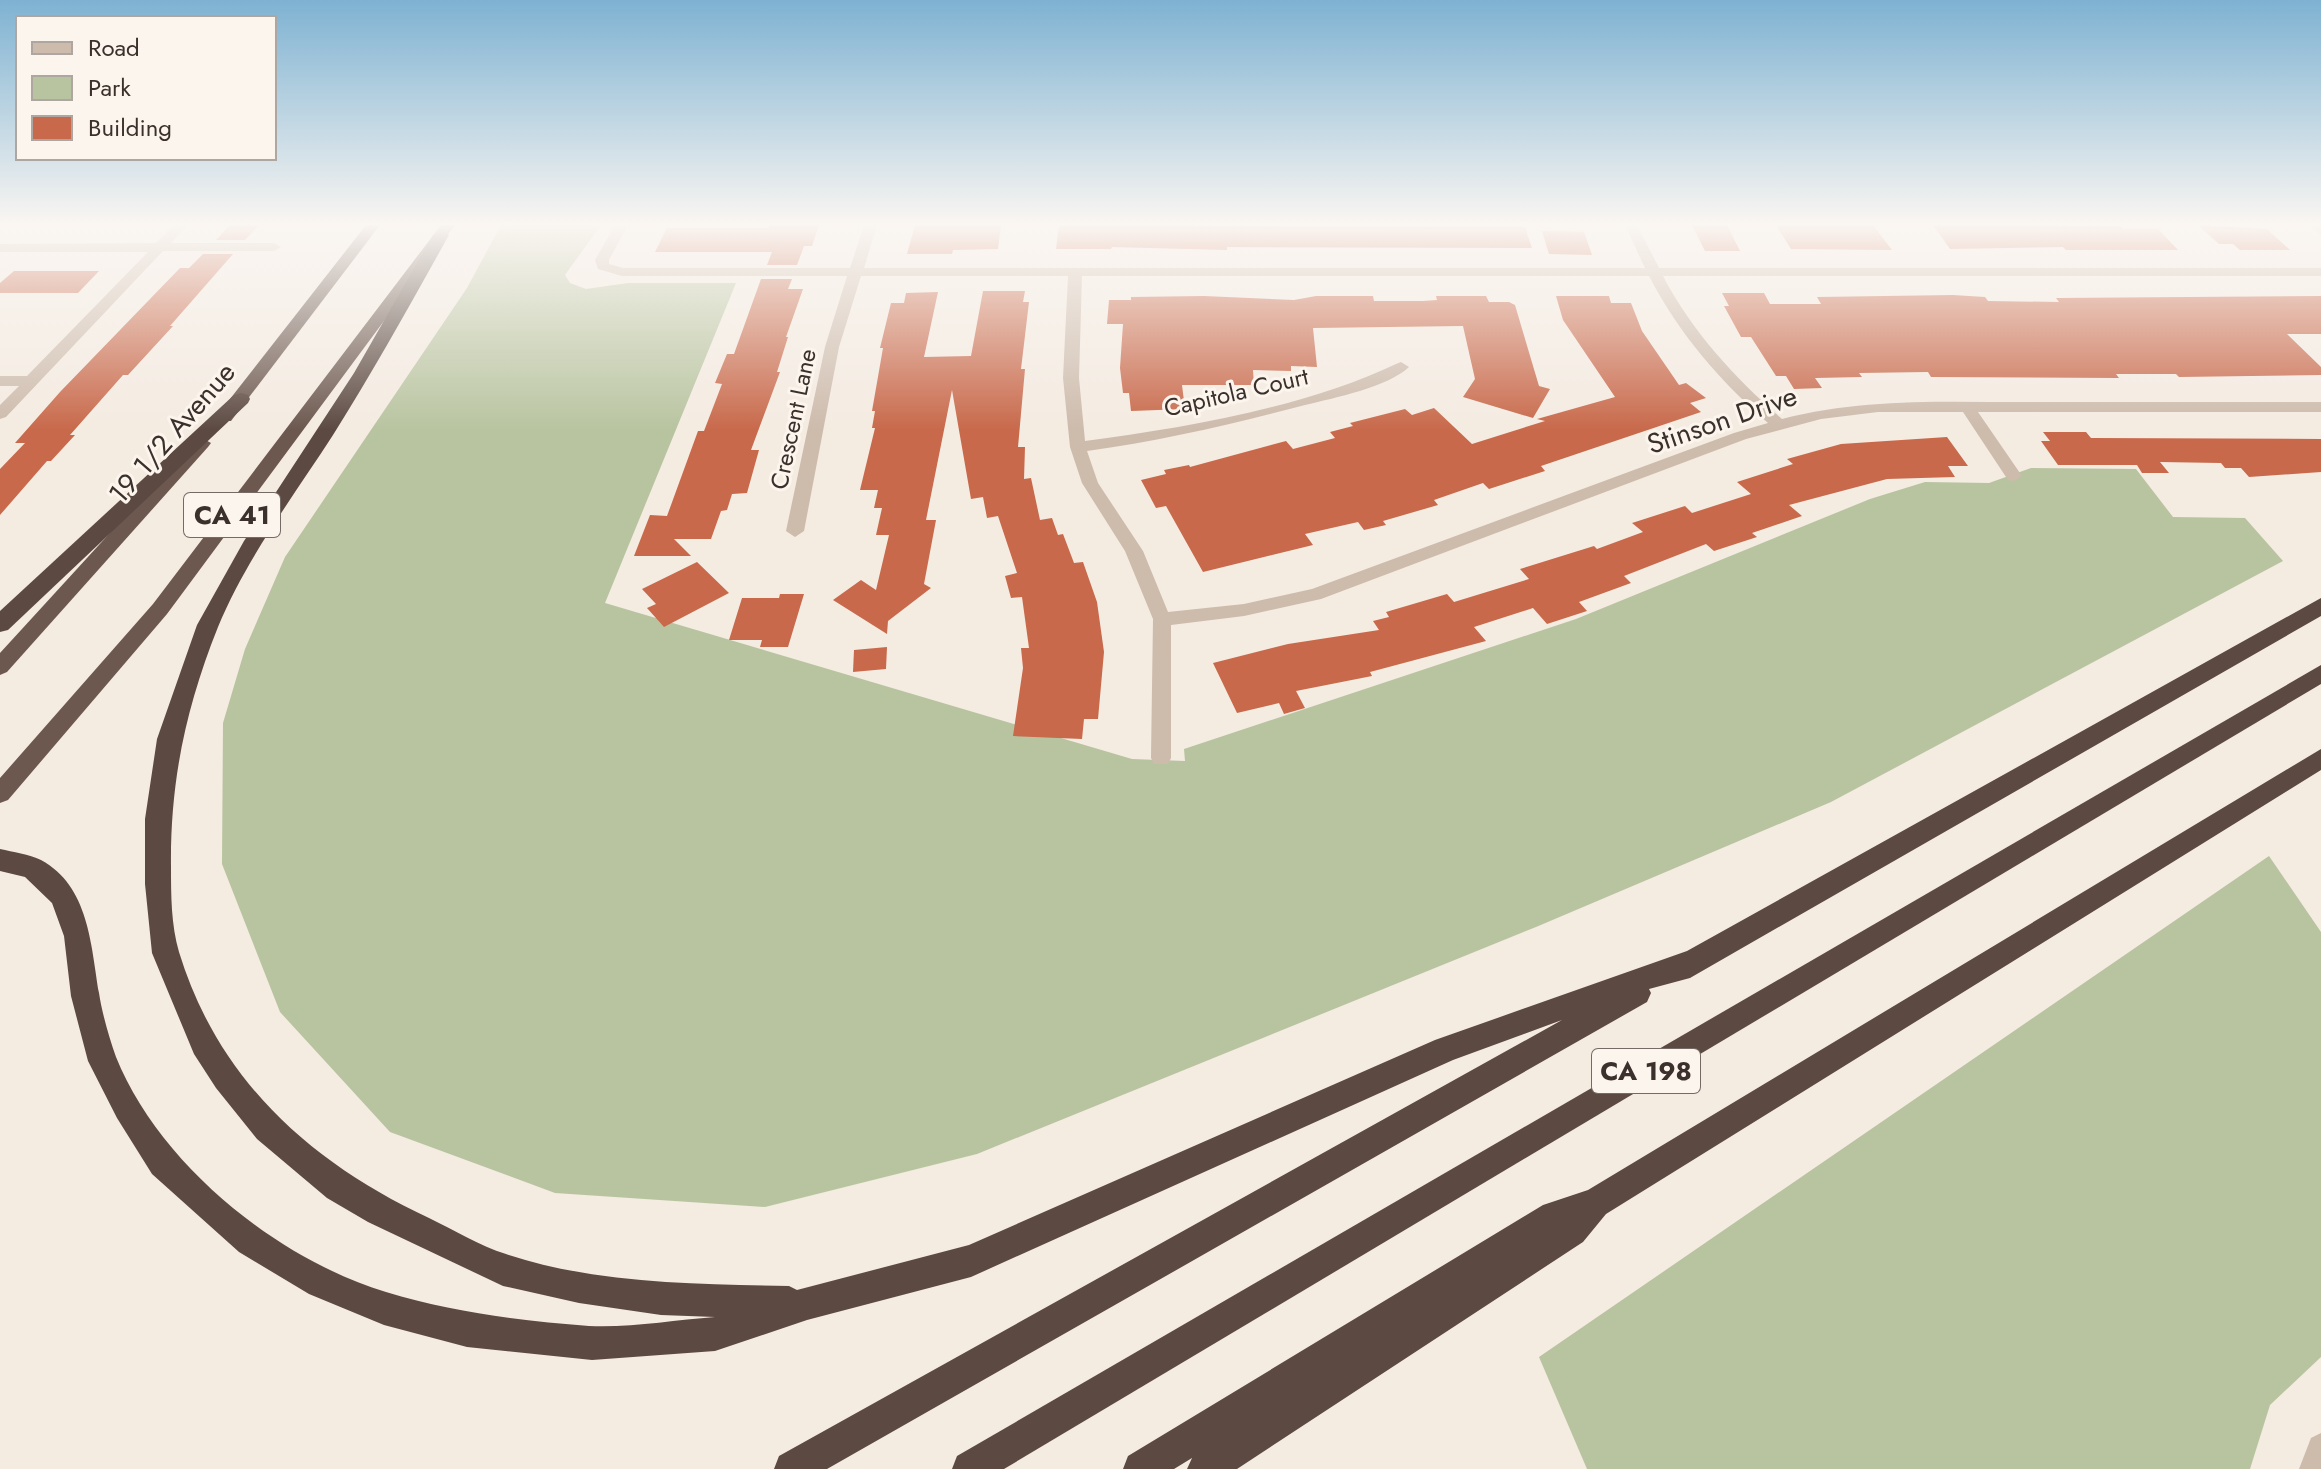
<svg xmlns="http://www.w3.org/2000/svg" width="2321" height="1469" font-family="Jost,sans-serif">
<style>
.green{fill:#b8c4a0}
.building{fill:#c8694b}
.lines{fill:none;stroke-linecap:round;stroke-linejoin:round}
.minor{fill:#cdbbac;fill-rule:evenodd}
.trunk{fill:#6c584f;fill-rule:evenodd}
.motorway{fill:#5c4a42;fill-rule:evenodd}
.labels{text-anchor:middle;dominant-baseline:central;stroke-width:6;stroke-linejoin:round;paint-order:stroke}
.far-street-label{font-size:24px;fill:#3b302b;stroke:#fbf5ee}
.shield{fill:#fbf5ee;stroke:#756b66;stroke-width:2}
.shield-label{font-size:26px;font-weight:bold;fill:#3b302b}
.street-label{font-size:28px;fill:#3b302b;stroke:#fbf5ee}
</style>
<rect width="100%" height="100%" fill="#f4ebe1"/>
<g class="green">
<polygon points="501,225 601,225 565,275 570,283 586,289 628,283 736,283 605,603 1132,759 1185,761 1184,749 1576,619 1870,499 1925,482 1989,483 2031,468 2136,469 2173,517 2245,518 2283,561 1831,802 1536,927 977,1154 765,1207 555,1193 390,1132 280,1012 222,864 223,723 245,649 285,557 467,288"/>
<polygon points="2269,856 2321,932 2321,1357 2270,1405 2250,1469 1587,1469 1539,1357"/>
</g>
<g class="building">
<polygon points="230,225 259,225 245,240 216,240"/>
<polygon points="769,225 819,225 812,246 804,246 797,265 767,265 772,252 655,252 667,228 768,228"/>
<polygon points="915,225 1001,225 998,249 953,250 952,254 907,254"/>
<polygon points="1059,225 1525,227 1532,248 1227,247 1227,250 1112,247 1111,249 1056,249"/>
<polygon points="1692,225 1727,225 1740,251 1705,251"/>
<polygon points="1776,225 1873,225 1892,250 1791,249"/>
<polygon points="1933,225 2120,226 2123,229 2158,229 2178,250 2066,250 2063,247 1950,249"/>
<polygon points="2198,225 2267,229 2290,250 2240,250 2233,244 2219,244"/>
<polygon points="1542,231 1584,232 1592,255 1549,254"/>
<polygon points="203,254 233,254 170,326 173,326 128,375 123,375 70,435 75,435 51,461 47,461 0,515 0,469 25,443 15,443 60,392 180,268 189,268"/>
<polygon points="14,271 99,271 78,293 0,293 0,283"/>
<polygon points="761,279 792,279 788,289 803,289 786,337 788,337 777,372 780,372 751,450 759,450 747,493 732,494 727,510 721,511 711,539 674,539 691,556 634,556 650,515 667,516 698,431 704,431 722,384 715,383 727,354 734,354"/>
<polygon points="983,291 1025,291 1023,302 1029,302 1021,369 1025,369 1018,447 1025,447 1024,479 1031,478 1040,520 1052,518 1058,535 1063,534 1074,563 1083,562 1097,602 1104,652 1098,719 1084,719 1082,739 1013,736 1023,668 1021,648 1029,648 1022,597 1011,598 1005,576 1017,573 998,516 987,518 983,497 971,499 952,390 926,520 936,520 924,584 931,588 888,621 887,634 833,600 861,580 876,590 889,535 876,535 882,508 874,508 878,490 860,490 875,428 872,428 875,411 872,411 883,348 880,348 891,303 904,303 906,293 938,292 924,357 971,356"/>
<polygon points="1722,293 1764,293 1770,304 1821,304 1817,297 1953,295 1985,297 1988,301 2059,302 2056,298 2321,296 2321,334 2287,334 2321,367 2321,375 2179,377 2176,374 2116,374 2119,378 1931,377 1928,372 1859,373 1862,377 1815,378 1822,388 1794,389 1786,376 1776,376 1751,337 1741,337 1724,306 1729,306"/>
<polygon points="1204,296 1294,300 1316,296 1373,296 1374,301 1423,301 1437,300 1436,296 1486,296 1489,302 1509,302 1515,305 1539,386 1550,389 1533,418 1463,397 1475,379 1463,326 1313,328 1317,367 1291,366 1291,371 1253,370 1254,385 1182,385 1185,409 1131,411 1129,393 1123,393 1120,368 1123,324 1107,324 1109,300 1131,300 1131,297"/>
<polygon points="1556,296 1609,296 1611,303 1631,303 1642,331 1679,385 1686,383 1706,398 1690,403 1701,412 1541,466 1545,471 1489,489 1483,483 1434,500 1438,505 1383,521 1386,525 1364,530 1358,522 1305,534 1313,545 1203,572 1166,506 1156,508 1141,480 1166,474 1164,470 1189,465 1190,467 1286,441 1293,449 1335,438 1330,432 1353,426 1350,423 1405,409 1412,415 1434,408 1472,444 1545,421 1537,419 1615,397 1563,320"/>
<polygon points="2043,432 2086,432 2091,438 2321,439 2321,472 2249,477 2241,468 2225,468 2221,463 2160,462 2169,473 2142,473 2137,465 2058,465 2041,441 2050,441"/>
<polygon points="1947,437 1968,466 1948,466 1955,477 1887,479 1789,505 1802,516 1752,533 1757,537 1714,551 1706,544 1624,576 1631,583 1579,602 1587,611 1547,624 1533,608 1474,627 1486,641 1370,672 1372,676 1296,691 1305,708 1284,714 1279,703 1237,713 1213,663 1288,644 1379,630 1373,621 1389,617 1386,612 1447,594 1454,602 1529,579 1520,569 1594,546 1597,549 1643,532 1632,523 1685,506 1692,513 1751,494 1737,482 1793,464 1787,459 1841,444"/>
<polygon points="697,562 729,593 664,627 647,608 656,604 642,589"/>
<polygon points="780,594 804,594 788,647 760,647 762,640 729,640 742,598 779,598"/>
<polygon points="887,647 886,669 853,672 854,650"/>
</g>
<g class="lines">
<g class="minor">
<polygon points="174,225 188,225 171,243 274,243 281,247 274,251 163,251 6,417 0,419 0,405 19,386 0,386 0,376 27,376 148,252 0,252 0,244 156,243"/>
<path d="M 615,225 L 628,225 L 609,260 L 609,264 L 623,268 L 850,268 L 864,225 L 877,225 L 864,268 L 1645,268 L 1625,225 L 1637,225 L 1659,268 L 2321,268 L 2321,276 L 1663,276 C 1693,333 1735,378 1782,419 C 1862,398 1942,402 2023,402 C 2122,402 2222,402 2321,402 L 2321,412 L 1978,412 L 2022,476 L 2014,481 L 2008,480 L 1963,412 L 1878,412 L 1821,419 L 1746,439 L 1321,599 L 1244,616 L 1171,625 L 1171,758 L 1168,764 L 1154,764 L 1151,758 L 1153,619 L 1125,551 L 1082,483 L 1070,447 L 1063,378 L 1068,276 L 861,276 L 839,347 L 804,531 L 795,537 L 786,531 L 825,347 L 847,276 L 622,276 L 598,269 L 595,260 ZM 1082,276 L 1649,276 C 1679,334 1720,381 1768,423 L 1734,433 L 1312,589 L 1244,604 L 1168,612 L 1143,551 L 1098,483 L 1087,451 C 1161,441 1233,424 1305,405 C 1334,398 1388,387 1409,367 L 1401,362 L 1396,364 C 1306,407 1184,428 1085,441 L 1079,378 Z"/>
<polygon points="2308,225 2321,225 2321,235"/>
<polygon points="2321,1433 2321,1469 2299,1469 2311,1438"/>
</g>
<g class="trunk">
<polygon points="366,225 380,225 231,421 219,421 216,417 219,413"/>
<polygon points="441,225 455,225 167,614 8,800 0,803 0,778 153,604"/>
<polygon points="202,438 211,443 208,447 7,672 0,675 0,653 196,439"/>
</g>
<g class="motorway">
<path d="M 441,230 L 449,235 C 411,303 374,370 333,435 C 293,497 246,559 218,627 C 186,707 170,781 171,867 C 171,895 171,925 179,952 C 218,1080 311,1163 429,1218 C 454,1230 480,1246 506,1254 C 596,1284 696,1284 789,1286 L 797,1290 L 969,1245 L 1435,1040 L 1687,951 L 2321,598 L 2321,616 L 1690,978 L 1649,989 L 1651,993 L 1647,1002 L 827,1469 L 774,1469 L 779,1456 L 1562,1020 L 1453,1060 L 971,1277 L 807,1320 L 715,1351 L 592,1360 L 467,1347 L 384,1325 L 309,1294 L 239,1252 L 152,1174 L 117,1118 L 88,1061 L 71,996 L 64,936 L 52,903 L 25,877 L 0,871 L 0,849 C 13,852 29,854 41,860 C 89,886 91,945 99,993 C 102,1013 109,1037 116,1057 C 159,1164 277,1259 386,1292 C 452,1312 520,1321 589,1326 C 630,1328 674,1320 715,1317 L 661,1315 L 579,1303 L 503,1286 L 368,1222 L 327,1198 L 257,1139 L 216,1088 L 194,1054 L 152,953 L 145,884 L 145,819 L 157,739 L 197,625 L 244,541 L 354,373 L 433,235 Z"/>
<polygon points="241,393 248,395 250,399 248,403 8,630 0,632 0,611 234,395"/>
<polygon points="2321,665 2321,684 1004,1469 952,1469 957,1456"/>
<polygon points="2321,749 2321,770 1606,1214 1583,1242 1237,1469 1187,1469 1192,1458 1174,1469 1123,1469 1128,1456 1543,1205 1588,1190"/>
</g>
</g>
<linearGradient id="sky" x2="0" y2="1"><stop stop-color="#7eb2d2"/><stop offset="0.52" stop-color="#faf6f2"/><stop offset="1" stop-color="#faf6f2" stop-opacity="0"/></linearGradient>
<rect width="2321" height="430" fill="url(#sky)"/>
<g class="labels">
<g class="far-street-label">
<text transform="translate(1236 392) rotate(-13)">Capitola Court</text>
<text transform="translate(793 419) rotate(-78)">Crescent Lane</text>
</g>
<g class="shield">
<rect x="184" y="493" width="96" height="44" rx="6"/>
<rect x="1592" y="1049" width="108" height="44" rx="6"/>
</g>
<g class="shield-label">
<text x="232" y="515">CA 41</text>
<text x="1646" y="1071">CA 198</text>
</g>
<g class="street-label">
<text transform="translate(1722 420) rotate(-19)">Stinson Drive</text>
<text transform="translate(172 433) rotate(-49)">19 1/2 Avenue</text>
</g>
</g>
<rect x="16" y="16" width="260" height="144" fill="#fbf5ee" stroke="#aea6a0" stroke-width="2"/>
<rect x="32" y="42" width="40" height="12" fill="#cdbbac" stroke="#aea6a0" stroke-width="2"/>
<text x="88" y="56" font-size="24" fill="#3b302b">Road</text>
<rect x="32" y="76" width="40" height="24" fill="#b8c4a0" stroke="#aea6a0" stroke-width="2"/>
<text x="88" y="96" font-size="24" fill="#3b302b">Park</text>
<rect x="32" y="116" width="40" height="24" fill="#c8694b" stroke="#aea6a0" stroke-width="2"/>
<text x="88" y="136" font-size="24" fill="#3b302b">Building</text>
</svg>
